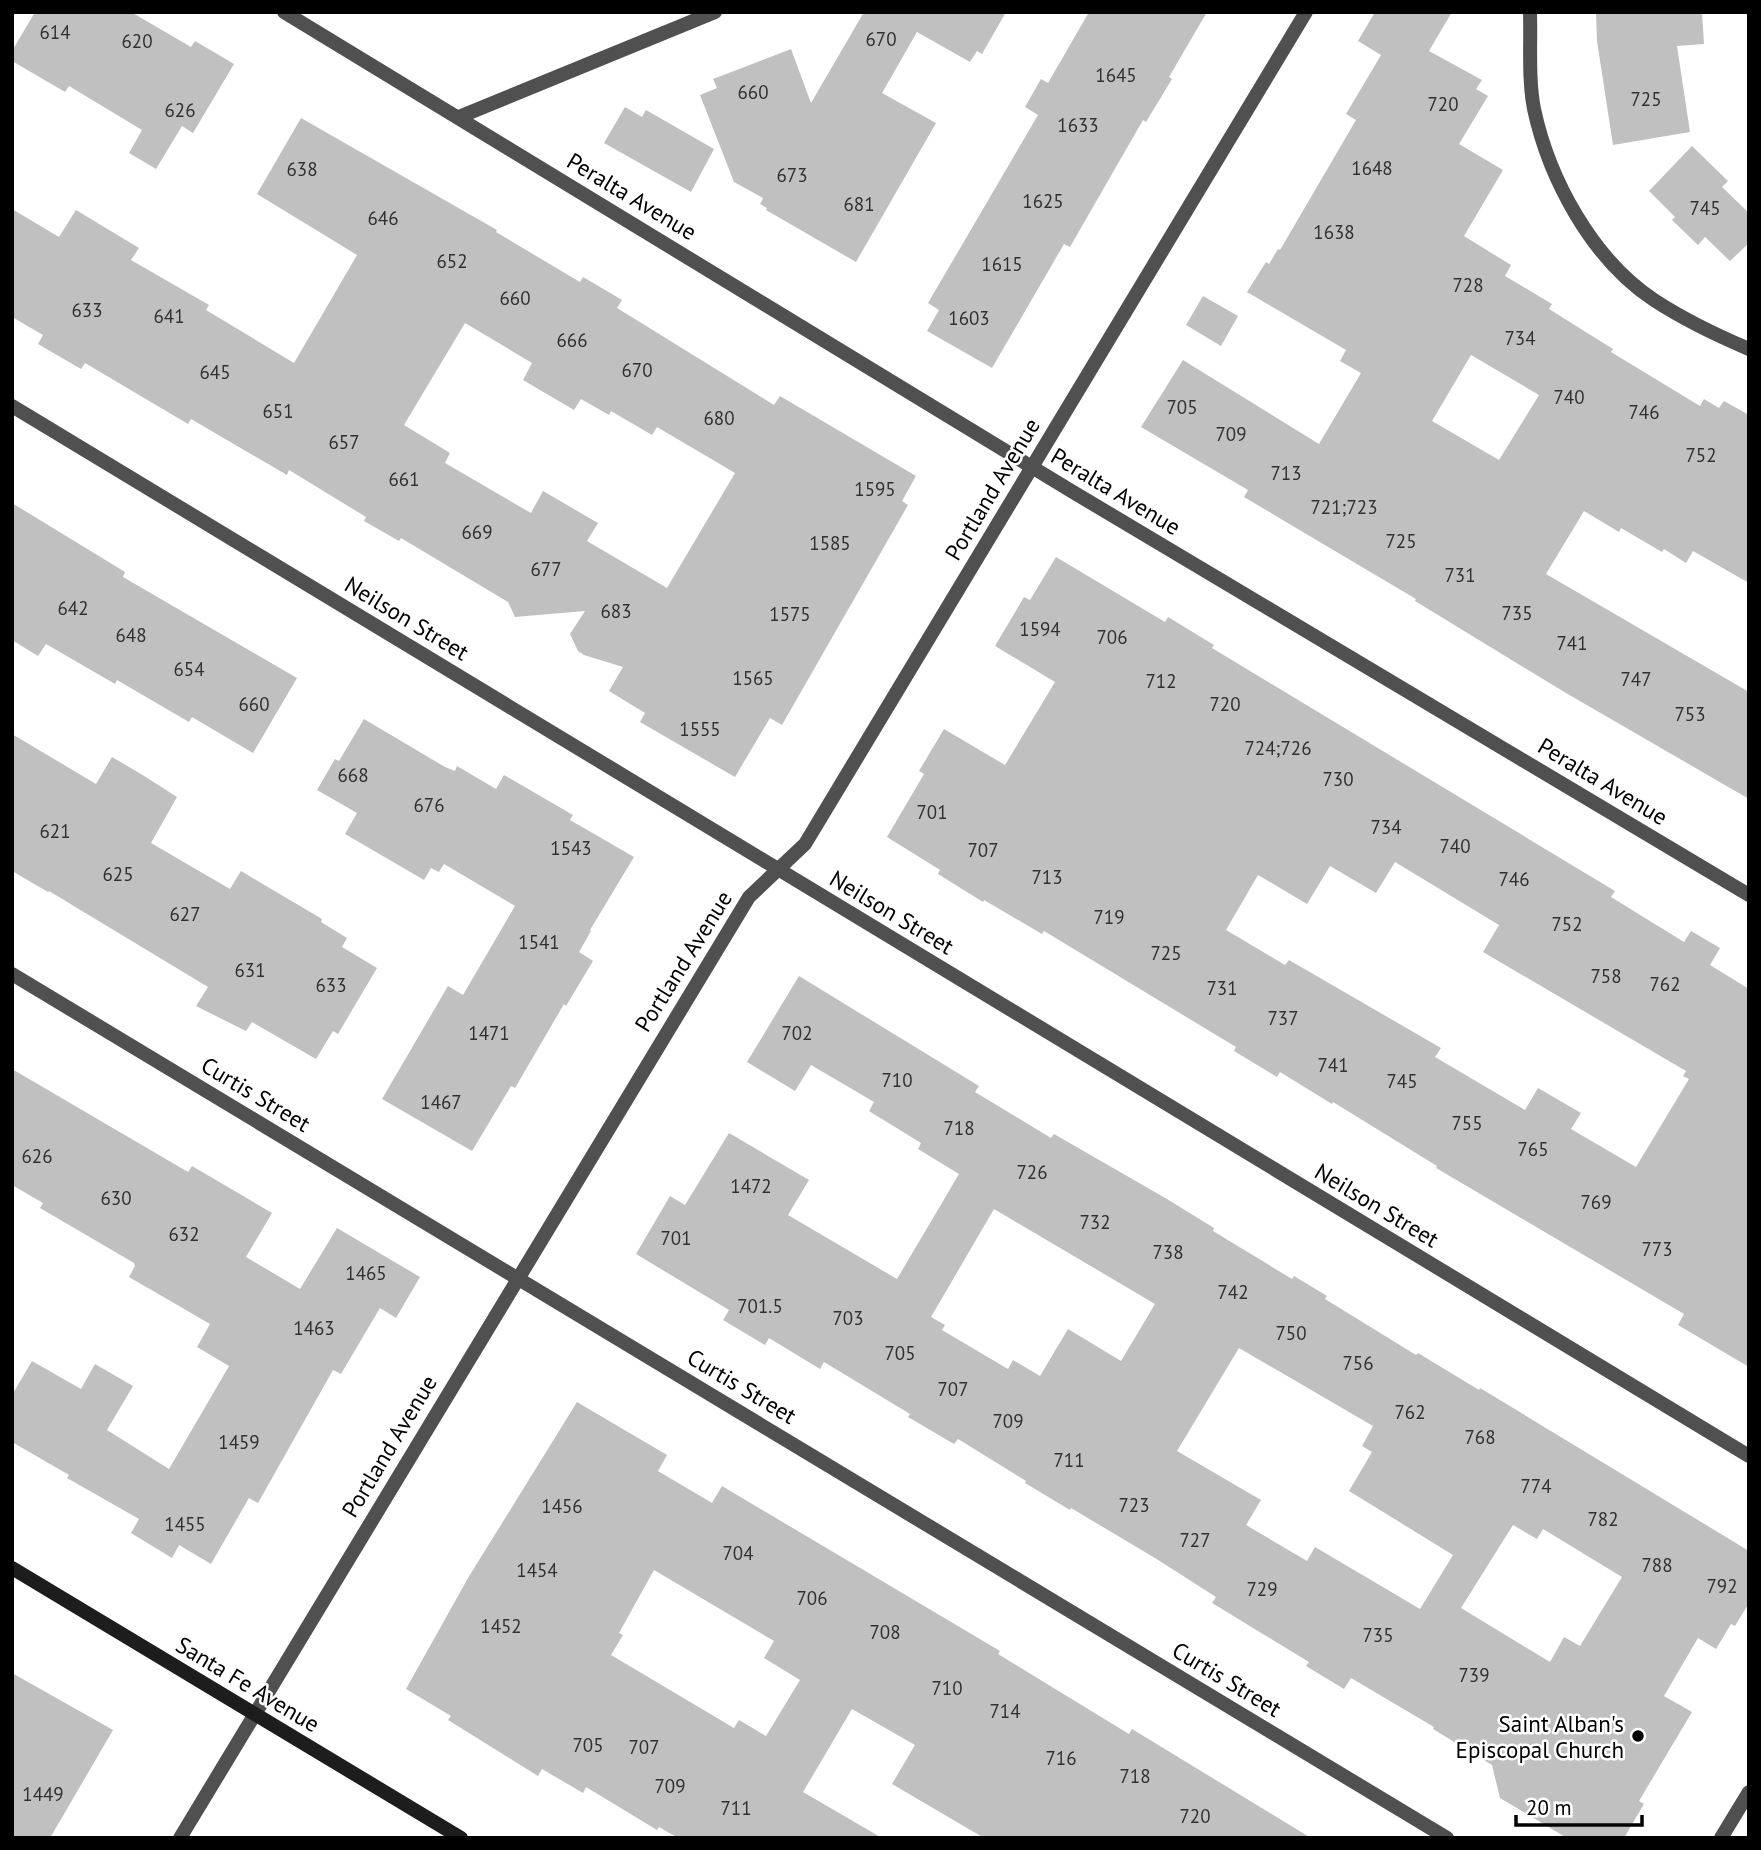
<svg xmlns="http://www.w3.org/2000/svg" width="1761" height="1850" font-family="'PT Sans',sans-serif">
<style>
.building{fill:#c0c0c0;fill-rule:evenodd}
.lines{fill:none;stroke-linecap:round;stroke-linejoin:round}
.street{stroke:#505050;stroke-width:14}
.secondary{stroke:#1d1d1d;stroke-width:14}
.poi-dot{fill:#000;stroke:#fff;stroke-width:2.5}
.labels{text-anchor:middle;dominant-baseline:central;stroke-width:5;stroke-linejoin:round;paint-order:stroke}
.number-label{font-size:19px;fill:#303030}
.street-label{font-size:23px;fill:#000;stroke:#fff}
.poi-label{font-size:23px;fill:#000;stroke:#fff;text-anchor:end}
</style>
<rect width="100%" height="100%" fill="#fff"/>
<g class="building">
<polygon points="35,12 131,12 191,47 195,41 234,64 193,133 182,126 156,169 129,153 142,130 69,86 65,92 12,61 12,51"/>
<polygon points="864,12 1006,12 982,54 977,51 970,62 917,32 882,93 936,123 856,262 766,210 767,208 760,204 763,198 734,182 700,95 717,88 713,79 791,49 811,103"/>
<polygon points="1089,12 1207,12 1169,77 1172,79 1146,122 1143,120 1070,247 1064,244 992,368 927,331 939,310 928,303 1038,115 1025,107 1041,79 1048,83"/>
<path d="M 1375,12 L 1452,12 L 1429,51 L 1482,80 L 1476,89 L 1488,96 L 1459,144 L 1503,170 L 1464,236 L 1511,265 L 1505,276 L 1552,304 L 1549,309 L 1613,349 L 1611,352 L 1700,406 L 1704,399 L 1719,408 L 1724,401 L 1749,415 L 1749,583 L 1693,551 L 1686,563 L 1664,549 L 1662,552 L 1621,528 L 1619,532 L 1584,511 L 1546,574 L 1749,692 L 1749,799 L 1566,693 L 1415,601 L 1416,599 L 1244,497 L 1248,490 L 1141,427 L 1183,360 L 1319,444 L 1361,373 L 1340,361 L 1346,350 L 1247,292 L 1266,262 L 1269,264 L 1278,249 L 1280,250 L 1356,120 L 1346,114 L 1381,55 L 1358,41 ZM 1471,355 L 1539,395 L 1499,460 L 1432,421 Z"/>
<polygon points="1596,12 1702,12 1704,44 1677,46 1690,132 1613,145 1597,41"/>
<polygon points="625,107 642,117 646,110 714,149 691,192 604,143"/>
<path d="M 301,118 L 497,230 L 496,232 L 580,282 L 583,277 L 622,300 L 617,308 L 774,405 L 780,396 L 916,476 L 902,501 L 908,505 L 782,725 L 770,718 L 735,777 L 640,722 L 645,713 L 609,691 L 623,667 L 584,655 L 578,651 L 570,634 L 585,611 L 515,617 L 508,602 L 401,538 L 399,541 L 364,521 L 366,517 L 289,470 L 287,475 L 191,419 L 188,424 L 85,363 L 81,369 L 38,344 L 43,335 L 12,317 L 12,209 L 59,237 L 76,210 L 139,248 L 131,260 L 209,305 L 206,310 L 294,363 L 357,255 L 257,194 ZM 465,323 L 532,363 L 523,380 L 574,410 L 581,399 L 609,415 L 611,411 L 652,435 L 657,427 L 735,473 L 667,588 L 587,541 L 598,523 L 543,491 L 531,513 L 445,463 L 450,453 L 404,425 Z"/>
<polygon points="1692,146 1728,181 1722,187 1749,213 1749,243 1730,261 1705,237 1698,245 1672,220 1675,217 1649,191"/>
<polygon points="1203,296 1238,316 1221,346 1186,325"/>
<polygon points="12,503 125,572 123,577 297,678 253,753 192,717 189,722 117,680 115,684 46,644 38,656 12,640"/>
<path d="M 1056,557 L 1165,622 L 1168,617 L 1214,645 L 1212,648 L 1615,891 L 1611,897 L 1684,942 L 1691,931 L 1720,948 L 1710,965 L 1749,989 L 1749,1367 L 1678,1325 L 1684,1314 L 1436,1168 L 1437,1166 L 1333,1102 L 1332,1104 L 1280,1072 L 1277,1077 L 1234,1051 L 1236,1047 L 1044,931 L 1042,934 L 984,900 L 983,902 L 938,874 L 940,870 L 887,837 L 924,774 L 919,771 L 944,729 L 1005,765 L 1055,682 L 995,646 L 1024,597 L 1030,600 ZM 1395,862 L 1499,925 L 1483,952 L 1686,1071 L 1683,1076 L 1689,1079 L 1636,1167 L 1571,1129 L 1581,1113 L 1538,1088 L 1525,1110 L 1435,1057 L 1441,1048 L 1289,960 L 1285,965 L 1226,930 L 1258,875 L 1307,904 L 1330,866 L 1376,893 Z"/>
<polygon points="364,719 445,767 455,771 457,766 496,789 504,775 573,815 570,820 634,857 590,930 591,931 579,952 593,961 566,1006 564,1004 515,1088 511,1086 472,1151 382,1099 448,986 463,995 515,906 444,864 439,872 431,868 424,880 345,834 357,813 317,790 335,759 339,761"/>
<polygon points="12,734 96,784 112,757 141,774 177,797 151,843 230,889 241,871 322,919 321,922 347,938 342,947 377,968 338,1034 333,1031 316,1059 252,1022 246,1031 196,1006 208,987 49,891 48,892 12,871"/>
<path d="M 799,976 L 979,1086 L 975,1092 L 1051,1138 L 1054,1134 L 1167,1199 L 1214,1228 L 1213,1231 L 1292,1279 L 1294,1276 L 1327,1296 L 1325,1299 L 1416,1355 L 1418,1353 L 1479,1390 L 1480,1388 L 1749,1551 L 1749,1603 L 1735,1626 L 1731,1624 L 1716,1649 L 1698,1638 L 1664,1696 L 1692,1712 L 1639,1801 L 1644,1804 L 1624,1838 L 1567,1838 L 1500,1798 L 1492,1765 L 1433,1729 L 1434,1727 L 1351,1678 L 1344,1689 L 1306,1666 L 1309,1662 L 1212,1603 L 1216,1597 L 1155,1558 L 1071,1508 L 1070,1510 L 1025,1483 L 1026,1481 L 958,1439 L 954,1444 L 908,1417 L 910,1414 L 824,1362 L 820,1369 L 769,1338 L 765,1345 L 723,1320 L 729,1310 L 636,1254 L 670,1196 L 685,1205 L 729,1133 L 809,1180 L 788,1215 L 897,1279 L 959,1174 L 918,1149 L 921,1143 L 869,1111 L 874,1102 L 811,1065 L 795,1091 L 747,1062 ZM 994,1209 L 1155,1304 L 1121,1361 L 1068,1329 L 1040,1376 L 1013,1360 L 1008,1369 L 942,1330 L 945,1325 L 931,1317 ZM 1239,1348 L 1373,1426 L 1362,1446 L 1372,1452 L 1349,1491 L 1453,1555 L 1420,1609 L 1315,1547 L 1307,1561 L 1246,1525 L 1261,1500 L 1177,1451 ZM 1513,1525 L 1537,1539 L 1543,1529 L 1622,1577 L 1580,1646 L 1564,1637 L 1550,1662 L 1461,1608 Z"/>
<polygon points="12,1069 188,1172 192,1166 272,1213 246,1257 300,1289 337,1228 420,1277 396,1318 380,1308 341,1374 333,1370 258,1503 249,1498 211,1564 179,1545 172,1558 131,1533 139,1519 67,1478 69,1475 12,1442 12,1395 32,1361 81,1389 95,1364 133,1386 107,1430 169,1469 229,1366 197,1347 210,1324 129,1277 135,1266 134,1263 40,1208 43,1203 12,1185"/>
<path d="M 577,1402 L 667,1455 L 658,1471 L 712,1503 L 722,1486 L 1000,1651 L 998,1654 L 1129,1734 L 1132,1729 L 1311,1838 L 984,1838 L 892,1784 L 915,1745 L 852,1709 L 803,1792 L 882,1838 L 678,1838 L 659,1827 L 657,1830 L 586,1787 L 583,1793 L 542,1769 L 538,1776 L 448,1720 L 451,1716 L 406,1689 L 468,1578 ZM 654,1570 L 774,1641 L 764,1658 L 800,1680 L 766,1736 L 739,1720 L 734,1728 L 611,1655 L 623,1635 L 619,1633 Z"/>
<polygon points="12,1673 113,1730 50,1838 12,1838"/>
</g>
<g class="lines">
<g class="street">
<polyline points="284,12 1073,492 1749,895"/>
<path d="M 1530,12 C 1531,44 1528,78 1534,109 C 1549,179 1592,259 1654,300 C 1683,319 1716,335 1749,349"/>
<polyline points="459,117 715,12"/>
<polyline points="12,406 1749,1456"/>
<polyline points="12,974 1447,1838"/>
<polyline points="180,1838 749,897 805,844 1306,12"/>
<polyline points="1721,1838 1749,1792"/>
</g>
<polyline class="secondary" points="12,1568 461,1838"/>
</g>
<circle class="poi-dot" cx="1638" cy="1736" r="7"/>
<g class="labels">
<g class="number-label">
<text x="55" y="32">614</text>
<text x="881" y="39">670</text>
<text x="137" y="41">620</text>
<text x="1116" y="75">1645</text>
<text x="753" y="92">660</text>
<text x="1646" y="99">725</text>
<text x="1443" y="104">720</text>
<text x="180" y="110">626</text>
<text x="1078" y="125">1633</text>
<text x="1372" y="168">1648</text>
<text x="302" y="169">638</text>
<text x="792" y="175">673</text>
<text x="1043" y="201">1625</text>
<text x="859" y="204">681</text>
<text x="1705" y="208">745</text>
<text x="383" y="218">646</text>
<text x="1334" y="232">1638</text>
<text x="452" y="261">652</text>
<text x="1002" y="264">1615</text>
<text x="1468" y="285">728</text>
<text x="515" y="298">660</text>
<text x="87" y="310">633</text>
<text x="169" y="316">641</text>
<text x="969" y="318">1603</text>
<text x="1520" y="338">734</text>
<text x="572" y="340">666</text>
<text x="637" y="370">670</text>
<text x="215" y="372">645</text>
<text x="1569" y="397">740</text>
<text x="1182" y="407">705</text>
<text x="278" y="411">651</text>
<text x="1644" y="412">746</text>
<text x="719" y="418">680</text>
<text x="1231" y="434">709</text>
<text x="344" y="442">657</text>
<text x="1701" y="455">752</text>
<text x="1286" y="473">713</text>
<text x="404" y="479">661</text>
<text x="875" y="489">1595</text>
<text x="1344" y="507">721;723</text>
<text x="477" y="532">669</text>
<text x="1401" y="541">725</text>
<text x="830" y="543">1585</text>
<text x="546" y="569">677</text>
<text x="1460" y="575">731</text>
<text x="73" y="608">642</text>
<text x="616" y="611">683</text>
<text x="1517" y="613">735</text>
<text x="790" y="614">1575</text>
<text x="1040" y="629">1594</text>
<text x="131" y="635">648</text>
<text x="1112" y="637">706</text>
<text x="1572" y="643">741</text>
<text x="189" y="669">654</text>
<text x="753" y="678">1565</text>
<text x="1636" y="679">747</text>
<text x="1161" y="681">712</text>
<text x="254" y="704">660</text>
<text x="1225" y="704">720</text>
<text x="1690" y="714">753</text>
<text x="700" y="729">1555</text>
<text x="1278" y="748">724;726</text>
<text x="353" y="775">668</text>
<text x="1338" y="779">730</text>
<text x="429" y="805">676</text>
<text x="932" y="812">701</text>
<text x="1386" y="827">734</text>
<text x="55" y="831">621</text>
<text x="1455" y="846">740</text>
<text x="571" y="848">1543</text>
<text x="983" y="850">707</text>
<text x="118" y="874">625</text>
<text x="1047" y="877">713</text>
<text x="1514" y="879">746</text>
<text x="185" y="914">627</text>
<text x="1109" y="917">719</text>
<text x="1567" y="924">752</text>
<text x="539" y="942">1541</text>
<text x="1166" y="953">725</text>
<text x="250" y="970">631</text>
<text x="1606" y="976">758</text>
<text x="1665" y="984">762</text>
<text x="331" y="985">633</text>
<text x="1222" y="988">731</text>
<text x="1283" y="1018">737</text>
<text x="489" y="1033">1471</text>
<text x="797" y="1033">702</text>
<text x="1333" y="1065">741</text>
<text x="897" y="1080">710</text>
<text x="1402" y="1081">745</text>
<text x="441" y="1102">1467</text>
<text x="1467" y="1123">755</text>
<text x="959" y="1128">718</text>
<text x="1533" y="1149">765</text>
<text x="37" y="1156">626</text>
<text x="1032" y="1172">726</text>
<text x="751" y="1186">1472</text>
<text x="116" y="1198">630</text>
<text x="1596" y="1202">769</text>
<text x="1095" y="1222">732</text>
<text x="184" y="1234">632</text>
<text x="676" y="1238">701</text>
<text x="1657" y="1249">773</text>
<text x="1168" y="1252">738</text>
<text x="366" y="1273">1465</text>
<text x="1233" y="1292">742</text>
<text x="760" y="1306">701.5</text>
<text x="848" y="1318">703</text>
<text x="314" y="1328">1463</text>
<text x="1291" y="1333">750</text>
<text x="900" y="1353">705</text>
<text x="1358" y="1363">756</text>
<text x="953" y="1389">707</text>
<text x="1410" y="1412">762</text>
<text x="1008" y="1421">709</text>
<text x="1480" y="1437">768</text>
<text x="239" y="1442">1459</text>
<text x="1069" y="1460">711</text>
<text x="1536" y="1486">774</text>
<text x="1134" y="1505">723</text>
<text x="562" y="1506">1456</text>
<text x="1603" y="1519">782</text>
<text x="185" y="1524">1455</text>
<text x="1195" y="1540">727</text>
<text x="738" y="1553">704</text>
<text x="1657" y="1565">788</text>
<text x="537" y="1570">1454</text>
<text x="1722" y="1586">792</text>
<text x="1262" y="1589">729</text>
<text x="812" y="1598">706</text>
<text x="501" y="1626">1452</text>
<text x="885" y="1632">708</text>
<text x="1378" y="1635">735</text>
<text x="1474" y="1675">739</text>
<text x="947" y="1688">710</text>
<text x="1005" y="1711">714</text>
<text x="588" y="1745">705</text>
<text x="644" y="1747">707</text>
<text x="1061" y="1758">716</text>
<text x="1135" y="1776">718</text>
<text x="670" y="1786">709</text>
<text x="43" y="1794">1449</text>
<text x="736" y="1808">711</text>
<text x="1195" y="1816">720</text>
</g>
<g class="street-label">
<text transform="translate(632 196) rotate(31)">Peralta Avenue</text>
<text transform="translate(992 489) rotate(-59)">Portland Avenue</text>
<text transform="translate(1116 491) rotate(31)">Peralta Avenue</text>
<text transform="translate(407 618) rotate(31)">Neilson Street</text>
<text transform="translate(1603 781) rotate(31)">Peralta Avenue</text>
<text transform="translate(892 912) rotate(31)">Neilson Street</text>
<text transform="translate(683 961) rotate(-58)">Portland Avenue</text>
<text transform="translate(256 1094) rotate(31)">Curtis Street</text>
<text transform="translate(1377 1205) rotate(31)">Neilson Street</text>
<text transform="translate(742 1386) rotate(31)">Curtis Street</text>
<text transform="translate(389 1446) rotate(-59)">Portland Avenue</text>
<text transform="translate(1227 1679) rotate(31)">Curtis Street</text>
<text transform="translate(248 1684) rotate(31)">Santa Fe Avenue</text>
</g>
<g class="poi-label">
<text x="1624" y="1723">Saint Alban's<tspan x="1624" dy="26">Episcopal Church</tspan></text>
</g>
</g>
<rect width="1761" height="1850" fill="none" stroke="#000000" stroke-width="28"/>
<path d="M1516 1815v10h126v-10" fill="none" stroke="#000000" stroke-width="3.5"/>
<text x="1526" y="1815" font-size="21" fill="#000000" stroke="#ffffff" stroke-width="5" paint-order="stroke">20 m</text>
</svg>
